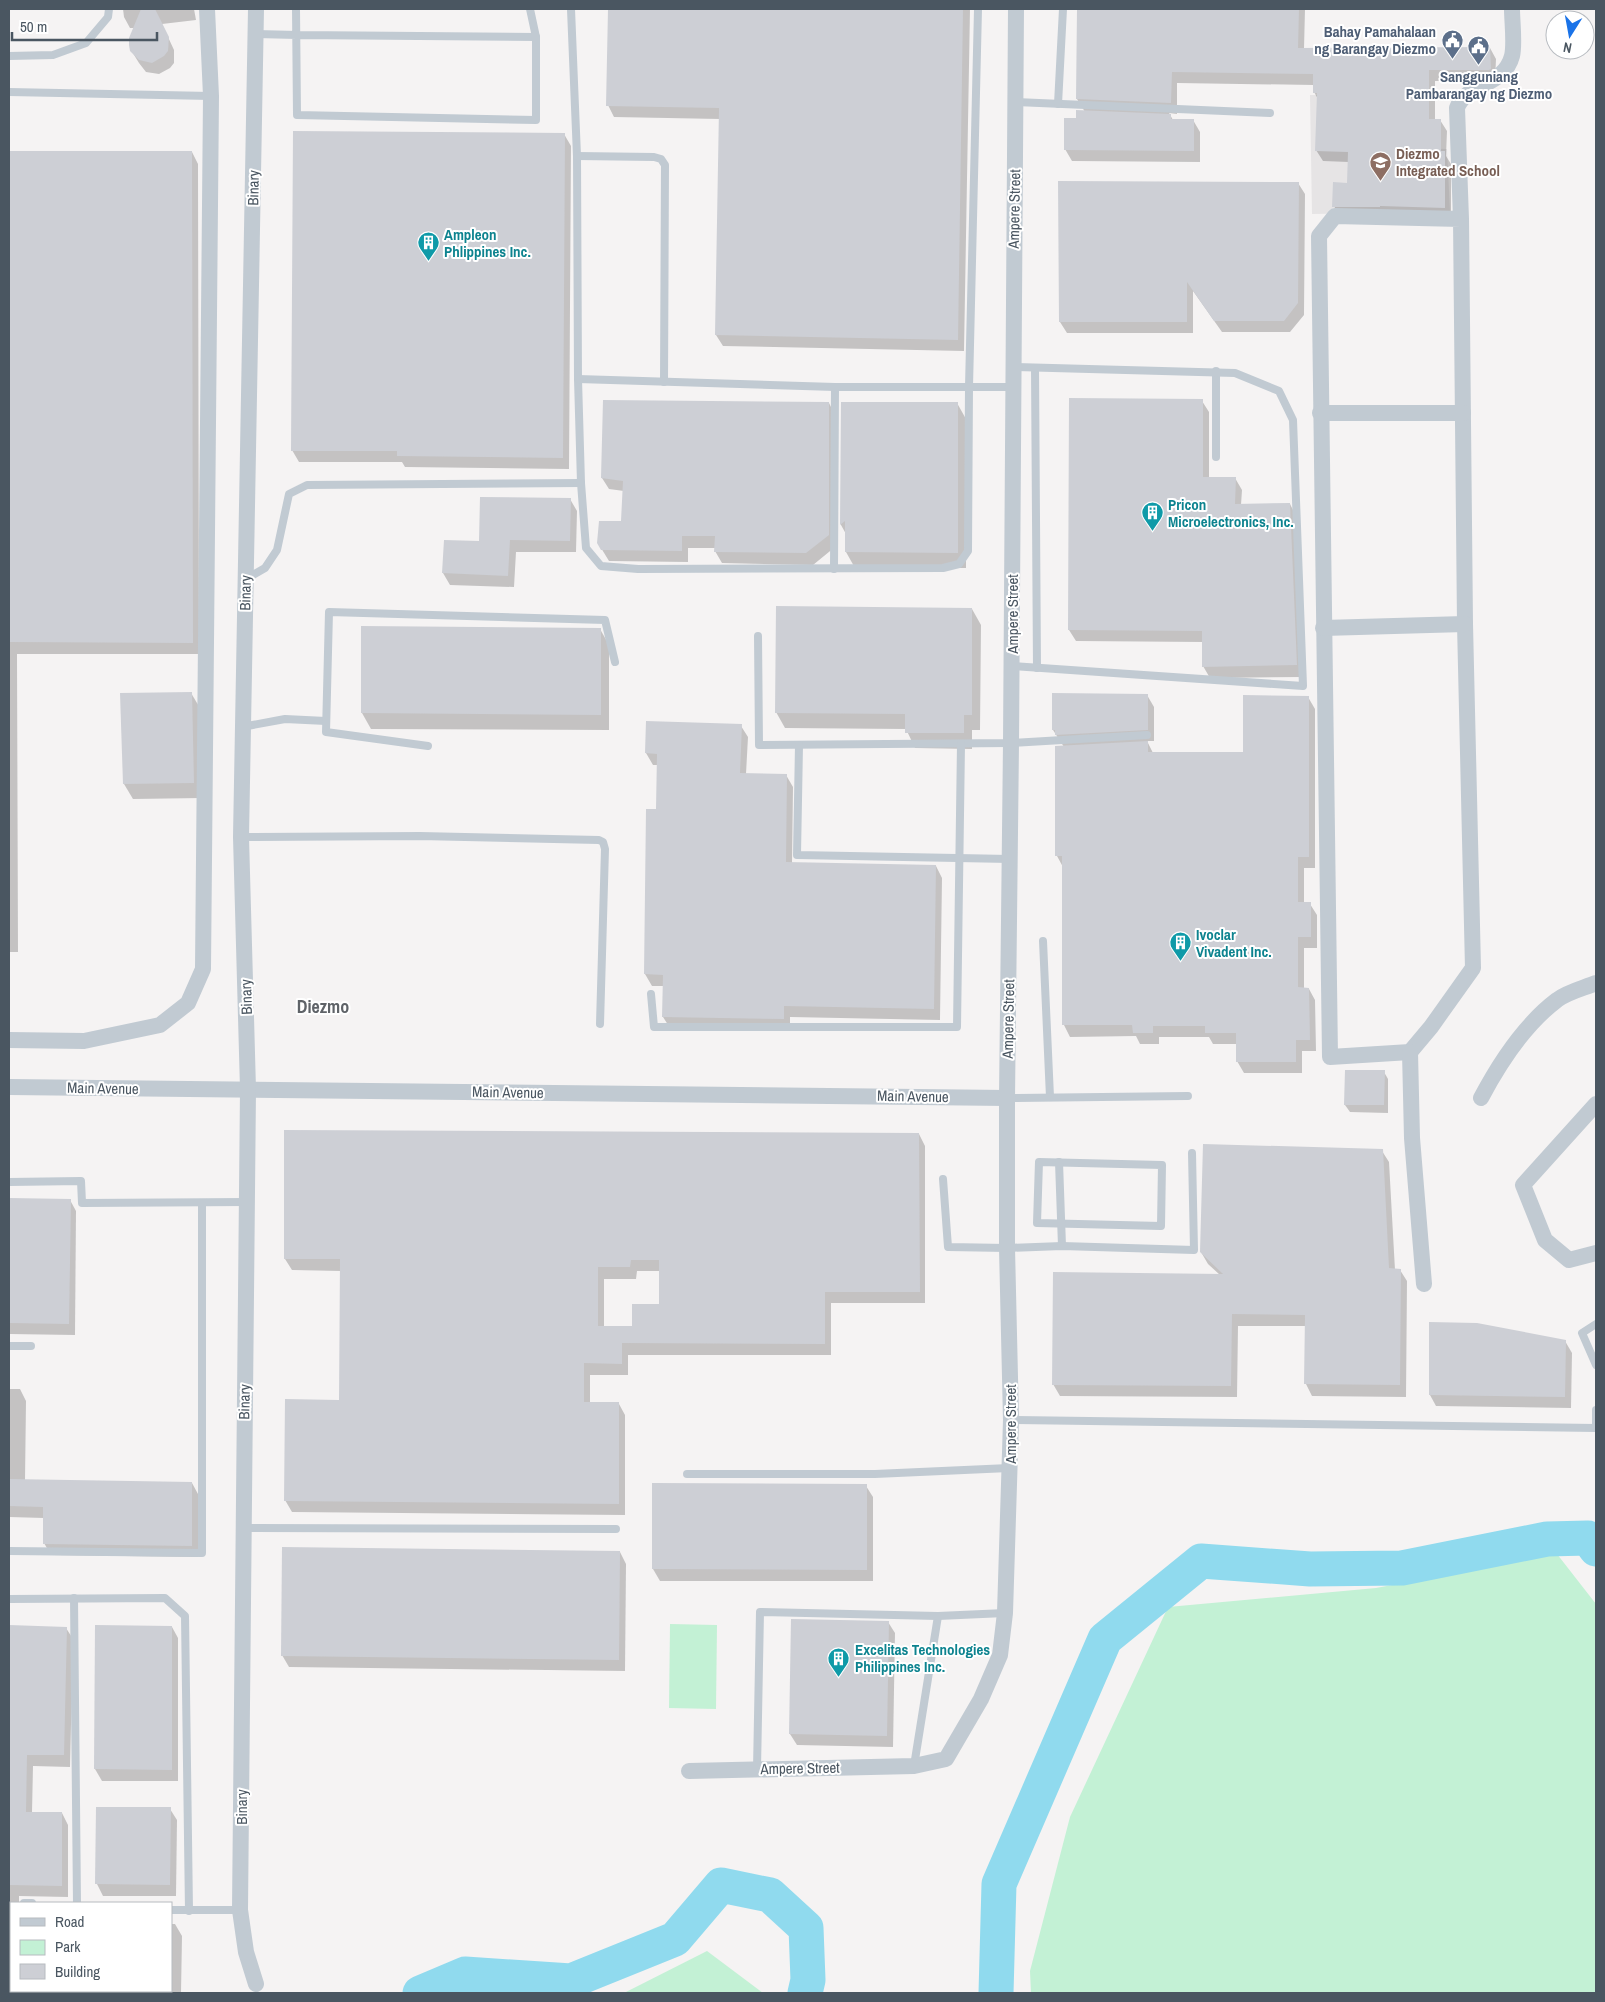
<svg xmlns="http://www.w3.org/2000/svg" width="1605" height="2002" font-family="'Archivo Narrow',sans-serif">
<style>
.education{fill:#e6e4e5}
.green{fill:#c3f1d5}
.shadow{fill:#0003;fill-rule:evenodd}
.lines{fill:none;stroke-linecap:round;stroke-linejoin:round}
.river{stroke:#90daee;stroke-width:35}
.building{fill:#cdcfd5;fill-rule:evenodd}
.lane{stroke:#c1cad2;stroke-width:8}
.street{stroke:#c1cad2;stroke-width:16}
.labels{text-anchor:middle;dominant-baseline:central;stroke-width:4;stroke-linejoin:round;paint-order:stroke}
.service-label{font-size:15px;font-weight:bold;fill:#4e5e75;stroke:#fff;text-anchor:end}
.education-label{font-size:15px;font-weight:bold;fill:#785e54;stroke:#fff;text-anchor:start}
.street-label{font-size:15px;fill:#4a5661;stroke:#fff}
.culture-label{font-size:15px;font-weight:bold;fill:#0d838f;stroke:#fff;text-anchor:start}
.quarter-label{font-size:18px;font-weight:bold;fill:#5f6368;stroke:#fff}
</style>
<rect width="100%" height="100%" fill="#f5f3f3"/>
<polygon class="education" points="1310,95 1388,95 1388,148 1447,149 1450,212 1312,214"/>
<g class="green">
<polygon points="1557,1554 1596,1604 1596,1993 1031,1993 1030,1971 1070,1817 1168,1607 1376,1588"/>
<polygon points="670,1624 717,1625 716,1709 669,1708"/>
<polygon points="707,1951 763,1993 624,1993"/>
</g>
<g class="shadow">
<polygon points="123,9 194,9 196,20 162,24 174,50 174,63 170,68 159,74 146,72 139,63 131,50 135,28 130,28 124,17"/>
<polygon points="609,9 970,9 964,351 723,346 716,335 720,119 614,117 608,105"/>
<polygon points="1079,9 1305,9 1304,49 1490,48 1496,59 1495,81 1435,81 1435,120 1440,120 1447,131 1446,156 1451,164 1451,218 1340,217 1334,206 1348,184 1349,162 1323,161 1316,150 1318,99 1314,92 1314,85 1177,83 1177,114 1169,113 1173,120 1193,120 1200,132 1200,162 1072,161 1065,149 1077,119 1085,112 1077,99"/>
<polygon points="564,134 571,146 569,469 405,467 402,462 299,462 292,450"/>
<polygon points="9,152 192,152 198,164 199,654 17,654 18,952 9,952"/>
<polygon points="1298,183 1305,194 1304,315 1290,332 1222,332 1193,291 1193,333 1067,333 1060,322"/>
<polygon points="1202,401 1209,412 1209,478 1235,478 1242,490 1241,505 1290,504 1296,516 1303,677 1210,678 1203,666 1203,642 1076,641 1069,630"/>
<polygon points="829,403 835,415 835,547 813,565 722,563 715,551 715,548 688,548 688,562 609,561 598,543 622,523 624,491 609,489 602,478"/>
<polygon points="842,403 957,403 966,419 966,568 855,568 846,552 846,534 841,525"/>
<polygon points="570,499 577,511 576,552 516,552 514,587 450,585 443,573 445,541 480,543"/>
<polygon points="972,609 981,625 980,730 972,730 972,749 915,748 906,729 785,728 776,712"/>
<polygon points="600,629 609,645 609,730 371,729 362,713"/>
<polygon points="191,693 200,708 202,798 133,799 124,784"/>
<polygon points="1054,694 1147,695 1154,707 1154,741 1147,741 1153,753 1244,753 1308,697 1315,709 1315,868 1304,868 1304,904 1310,904 1317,915 1317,948 1304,948 1304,989 1309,989 1315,1000 1316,1051 1302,1051 1302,1073 1244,1073 1237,1061 1237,1044 1213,1044 1209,1037 1159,1037 1159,1044 1140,1044 1136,1036 1070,1037 1064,1025 1063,867 1057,856 1064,747 1053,730"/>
<polygon points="741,726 748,737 746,774 786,775 793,787 792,863 936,866 942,878 940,1020 790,1017 790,1031 670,1028 663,1017 664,986 652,986 645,974 658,810 658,765 653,765 646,753"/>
<polygon points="1384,1072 1388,1079 1388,1113 1350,1112 1345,1105"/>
<path d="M 919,1134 L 925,1146 L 925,1303 L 831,1303 L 831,1355 L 628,1355 L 628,1375 L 590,1375 L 590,1403 L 619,1404 L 625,1415 L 625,1515 L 292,1512 L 285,1500 L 340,1401 L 341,1271 L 292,1270 L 285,1259 ZM 637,1271 L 660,1271 L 661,1306 L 633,1327 L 604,1327 L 604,1279 L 636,1279 Z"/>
<polygon points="1382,1151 1389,1162 1395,1270 1400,1270 1407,1281 1406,1397 1312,1396 1306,1384 1306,1326 1238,1326 1237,1397 1060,1396 1053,1384 1220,1275 1208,1264 1201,1252"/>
<polygon points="9,1199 70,1200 76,1211 75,1335 9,1334"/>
<polygon points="1565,1341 1572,1353 1571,1408 1436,1406 1430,1395"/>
<polygon points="9,1389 20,1389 26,1401 25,1481 192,1483 198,1494 198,1557 51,1555 44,1543 44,1518 9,1517"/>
<polygon points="866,1486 873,1497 873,1581 660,1581 653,1569"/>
<polygon points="620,1552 626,1564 625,1671 289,1667 282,1655"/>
<polygon points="888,1622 895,1633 893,1747 797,1745 790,1734"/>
<polygon points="9,1627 66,1628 73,1639 70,1767 33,1766 32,1813 62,1813 68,1825 68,1897 19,1896 19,1903 11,1903 11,1930 9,1930"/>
<polygon points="172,1627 178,1638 178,1781 102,1781 95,1769"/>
<polygon points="170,1809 177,1820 176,1896 103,1896 97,1884"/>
<polygon points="171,1924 175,1924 182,1936 181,1993 99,1993 97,1991 171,1991"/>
</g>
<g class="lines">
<g class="river">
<polyline points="420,1993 465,1974 571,1981 675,1939 721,1885 770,1895 806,1928 808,1980 805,1993"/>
<polyline points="996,1993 999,1884 1105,1639 1201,1561 1310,1569 1402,1568 1547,1539 1588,1538 1596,1549"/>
</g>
</g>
<g class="building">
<polygon points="141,9 155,9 169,37 168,51 164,56 152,63 139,60 130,51 129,45 129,38"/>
<polygon points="608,9 963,9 958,340 715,335 719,108 606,106"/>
<polygon points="1077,9 1299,9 1298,48 1490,47 1491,69 1489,70 1429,70 1429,119 1441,119 1441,151 1445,151 1445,208 1380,206 1380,207 1332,207 1333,182 1347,183 1348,152 1315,151 1317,93 1313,93 1313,74 1172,72 1171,103 1076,99"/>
<polygon points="1076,110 1171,114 1171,119 1194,119 1194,151 1064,150 1064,118 1076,118"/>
<polygon points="293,131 565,133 563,458 397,456 397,451 291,451"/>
<polygon points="9,151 192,151 193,643 9,642"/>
<polygon points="1058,181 1299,182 1298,303 1284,321 1214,321 1187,282 1187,322 1059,322"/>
<polygon points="1069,398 1203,399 1203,477 1236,477 1235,504 1290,503 1297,665 1202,667 1202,631 1068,630"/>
<polygon points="603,400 829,402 829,535 806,553 714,552 715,536 682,536 682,551 601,550 597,543 599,521 621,521 623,481 601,478"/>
<polygon points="841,402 958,402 958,553 845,552 845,521 840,525"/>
<polygon points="480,497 571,498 570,541 510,540 508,576 442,573 444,540 479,541"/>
<polygon points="776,606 972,608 972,715 964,715 964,733 905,733 905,714 775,713"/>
<polygon points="361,626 601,628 601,715 361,713"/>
<polygon points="192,692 194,783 123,784 120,693"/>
<polygon points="1052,693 1148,694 1148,730 1055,735 1055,730 1052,730"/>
<polygon points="1243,695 1309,696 1309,857 1298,857 1298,902 1311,902 1311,937 1298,937 1298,987 1309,988 1310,1040 1296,1040 1296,1062 1236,1062 1236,1033 1205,1033 1205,1026 1153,1026 1153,1033 1133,1033 1132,1025 1062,1025 1062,856 1055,856 1055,746 1148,741 1148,752 1243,752"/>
<polygon points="646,721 742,724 740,773 787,774 786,862 936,865 934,1009 784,1006 784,1019 662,1017 663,975 644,974 646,809 656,809 657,754 645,753"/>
<polygon points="1345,1070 1385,1070 1384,1105 1344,1105"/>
<path d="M 284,1130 L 919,1133 L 920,1292 L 825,1292 L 825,1344 L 622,1343 L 622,1364 L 584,1363 L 584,1402 L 619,1402 L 619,1504 L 284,1501 L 285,1399 L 339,1400 L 340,1259 L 284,1259 ZM 631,1260 L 659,1260 L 659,1304 L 632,1304 L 632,1326 L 598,1326 L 598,1267 L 630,1267 Z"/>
<polygon points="1203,1144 1383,1149 1389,1268 1401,1269 1400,1385 1304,1384 1305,1315 1232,1314 1231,1386 1052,1385 1053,1272 1223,1274 1200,1252"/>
<polygon points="9,1198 71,1199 69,1324 9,1323"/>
<polygon points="1429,1322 1477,1323 1566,1340 1565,1397 1429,1395"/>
<polygon points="9,1479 192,1482 192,1546 43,1544 43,1507 9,1506"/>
<polygon points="652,1483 867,1484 867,1570 652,1569"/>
<polygon points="282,1547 620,1551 619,1660 281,1656"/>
<polygon points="791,1619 889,1621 887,1736 789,1734"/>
<polygon points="9,1625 67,1627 64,1755 27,1755 26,1812 62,1812 62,1886 9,1885"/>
<polygon points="95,1625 172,1626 172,1770 94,1769"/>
<polygon points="96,1807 171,1807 170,1885 95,1884"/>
</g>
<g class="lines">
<g class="lane">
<polyline points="530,9 536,37"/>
<polyline points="571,9 577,156 578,379 581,483 586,548 601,566 638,569 943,568 959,564 968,551 969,387 978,9"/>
<polyline points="256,34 297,35 536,37 536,120 297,115 296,9"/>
<polyline points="9,56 53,55 86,43 108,17 109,9"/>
<polyline points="9,92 211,96"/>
<polyline points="1015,102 1270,113"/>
<polyline points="1058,104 1063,9"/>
<polyline points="577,156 654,157 661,159 665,165 664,382"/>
<polyline points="1035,368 1037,668"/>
<polyline points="578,379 835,387 1013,387"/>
<polyline points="1216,457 1216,371"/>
<polyline points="834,569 835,387"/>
<polyline points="246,579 265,568 277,550 289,494 307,485 581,483"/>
<polyline points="758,636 759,745 1011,743 1147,735"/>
<polyline points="1012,666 1303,686 1293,420 1279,391 1235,373 1013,367"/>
<polyline points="242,727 285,719 326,721"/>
<polyline points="799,745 797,855 1010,859"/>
<polyline points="428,746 326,732 329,612 605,620 615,662"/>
<polyline points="241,837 420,836 599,840 603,842 605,849 600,1024"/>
<polyline points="1043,941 1050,1097"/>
<polyline points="651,994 654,1027 957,1027 961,744"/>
<polyline points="1007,1098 1188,1096"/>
<polygon points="1039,1162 1162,1165 1161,1226 1037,1223"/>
<polyline points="1059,1162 1062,1246"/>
<polyline points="943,1179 948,1247 1007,1248 1062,1246 1194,1250 1192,1153"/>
<polyline points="9,1182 81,1181 82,1203 246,1202"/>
<polyline points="1596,1324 1582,1333 1596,1365"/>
<polyline points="9,1346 31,1346"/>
<polyline points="1011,1420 1596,1428"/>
<polyline points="1596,1428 1596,1410"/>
<polyline points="687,1474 875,1474 1009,1468"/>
<polyline points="242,1528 616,1529"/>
<polyline points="9,1551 202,1553 202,1203"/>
<polyline points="74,1598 77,1903"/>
<polyline points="9,1599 165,1598 185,1616 189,1911"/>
<polyline points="914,1766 938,1616"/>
<polyline points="757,1769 760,1612 938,1616 1005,1613"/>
<polyline points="24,1903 32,1903"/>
<polyline points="171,1910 240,1910"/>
</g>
<g class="street">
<path d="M 1461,219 L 1335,216 L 1319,236 L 1330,1057 L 1410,1052 L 1431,1027 L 1473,968 L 1465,624 L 1461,219 L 1457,108 C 1466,83 1504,87 1512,56 C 1515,44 1512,22 1512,9"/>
<polyline points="1320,413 1463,413"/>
<polyline points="1323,628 1465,624"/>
<polyline points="9,1040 84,1041 160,1025 188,1003 203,969 211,96 207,9"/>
<polyline points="1410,1052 1412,1138 1424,1284"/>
<polyline points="9,1087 1007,1098"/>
<path d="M 1481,1098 C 1500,1062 1524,1025 1557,1000 C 1567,992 1584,988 1596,983"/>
<polyline points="1596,1104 1523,1185 1545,1240 1569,1260 1596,1253"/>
<polyline points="689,1771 914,1766 946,1759 981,1699 1000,1655 1005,1613 1011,1420 1007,1248 1007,1098 1011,743 1016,9"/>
<polyline points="256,1984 246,1952 240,1910 248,1089 241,837 256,9"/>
</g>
</g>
<defs>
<symbol id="civic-pin" viewBox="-11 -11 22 30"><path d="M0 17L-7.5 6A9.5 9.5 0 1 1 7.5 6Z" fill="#5c6f8a" stroke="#fff"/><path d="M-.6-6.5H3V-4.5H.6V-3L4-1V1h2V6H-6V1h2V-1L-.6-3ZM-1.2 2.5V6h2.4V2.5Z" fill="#fff"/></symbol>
<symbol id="school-pin" viewBox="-11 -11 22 30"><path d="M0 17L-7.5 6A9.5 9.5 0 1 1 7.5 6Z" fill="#8d6e63" stroke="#fff"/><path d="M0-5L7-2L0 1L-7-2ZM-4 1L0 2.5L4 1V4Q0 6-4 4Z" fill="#fff"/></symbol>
<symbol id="building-pin" viewBox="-11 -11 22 30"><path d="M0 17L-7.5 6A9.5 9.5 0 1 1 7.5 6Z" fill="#0f9aa8" stroke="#fff"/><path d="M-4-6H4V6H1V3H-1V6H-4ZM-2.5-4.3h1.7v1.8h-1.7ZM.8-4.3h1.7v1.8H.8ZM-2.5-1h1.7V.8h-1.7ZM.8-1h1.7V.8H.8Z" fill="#fff"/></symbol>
</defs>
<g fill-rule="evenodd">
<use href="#civic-pin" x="1440" y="28" width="25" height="34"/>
<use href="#civic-pin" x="1466" y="34" width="25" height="34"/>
<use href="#school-pin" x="1368" y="150" width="25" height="34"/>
<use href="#building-pin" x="416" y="230" width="25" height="34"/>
<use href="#building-pin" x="1140" y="500" width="25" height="34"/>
<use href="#building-pin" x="1168" y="930" width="25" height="34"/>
<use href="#building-pin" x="826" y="1646" width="25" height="34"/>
</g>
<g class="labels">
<g class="service-label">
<text x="1436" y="31">Bahay Pamahalaan<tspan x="1436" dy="17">ng Barangay Diezmo</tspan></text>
<text x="1479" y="76" text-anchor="middle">Sangguniang<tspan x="1479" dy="17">Pambarangay ng Diezmo</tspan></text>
</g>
<g class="education-label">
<text x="1396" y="153">Diezmo<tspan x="1396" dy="17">Integrated School</tspan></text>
</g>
<g class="street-label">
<text transform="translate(253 188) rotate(-89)">Binary</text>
<text transform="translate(1014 209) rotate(-89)">Ampere Street</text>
<text transform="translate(245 593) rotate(-89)">Binary</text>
<text transform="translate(1012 614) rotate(-90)">Ampere Street</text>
<text transform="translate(246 997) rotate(-92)">Binary</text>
<text transform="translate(1008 1019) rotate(-89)">Ampere Street</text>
<text transform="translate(103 1088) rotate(1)">Main Avenue</text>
<text transform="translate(508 1092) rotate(1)">Main Avenue</text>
<text transform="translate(913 1096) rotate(1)">Main Avenue</text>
<text transform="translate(244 1402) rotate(-89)">Binary</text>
<text transform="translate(1010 1424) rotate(-90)">Ampere Street</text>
<text transform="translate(800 1768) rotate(-1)">Ampere Street</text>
<text transform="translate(241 1807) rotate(-90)">Binary</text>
</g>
<g class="culture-label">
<text x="444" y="234">Ampleon<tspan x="444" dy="17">Phlippines Inc.</tspan></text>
<text x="1168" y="504">Pricon<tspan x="1168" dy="17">Microelectronics, Inc.</tspan></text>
<text x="1196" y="934">Ivoclar<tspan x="1196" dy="17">Vivadent Inc.</tspan></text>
<text x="855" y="1649">Excelitas Technologies<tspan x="855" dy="17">Philippines Inc.</tspan></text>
</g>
<g class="quarter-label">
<text x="323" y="1006">Diezmo</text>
</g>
</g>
<rect width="1605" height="2002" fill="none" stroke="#4a5661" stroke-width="20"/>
<rect x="10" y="1902" width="162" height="90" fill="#ffffff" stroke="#b7bbc0"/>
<rect x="20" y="1918" width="25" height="8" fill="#c1cad2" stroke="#b7bbc0"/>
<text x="55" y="1927" font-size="15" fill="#4a5661">Road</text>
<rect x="20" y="1940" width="25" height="15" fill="#c3f1d5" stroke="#b7bbc0"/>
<text x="55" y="1952" font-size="15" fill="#4a5661">Park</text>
<rect x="20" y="1964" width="25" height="15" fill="#cdcfd5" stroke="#b7bbc0"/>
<text x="55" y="1977" font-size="15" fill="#4a5661">Building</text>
<g transform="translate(1570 35) rotate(191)"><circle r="24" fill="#ffffff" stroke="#b7bbc0"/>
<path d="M0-4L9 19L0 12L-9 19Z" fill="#1a73e8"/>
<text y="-8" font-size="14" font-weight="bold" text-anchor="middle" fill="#4a5661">N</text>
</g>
<path d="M12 32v8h145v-8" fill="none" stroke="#4a5661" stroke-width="2.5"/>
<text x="20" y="32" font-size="15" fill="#4a5661" stroke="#ffffff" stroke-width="4" paint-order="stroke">50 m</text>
</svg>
